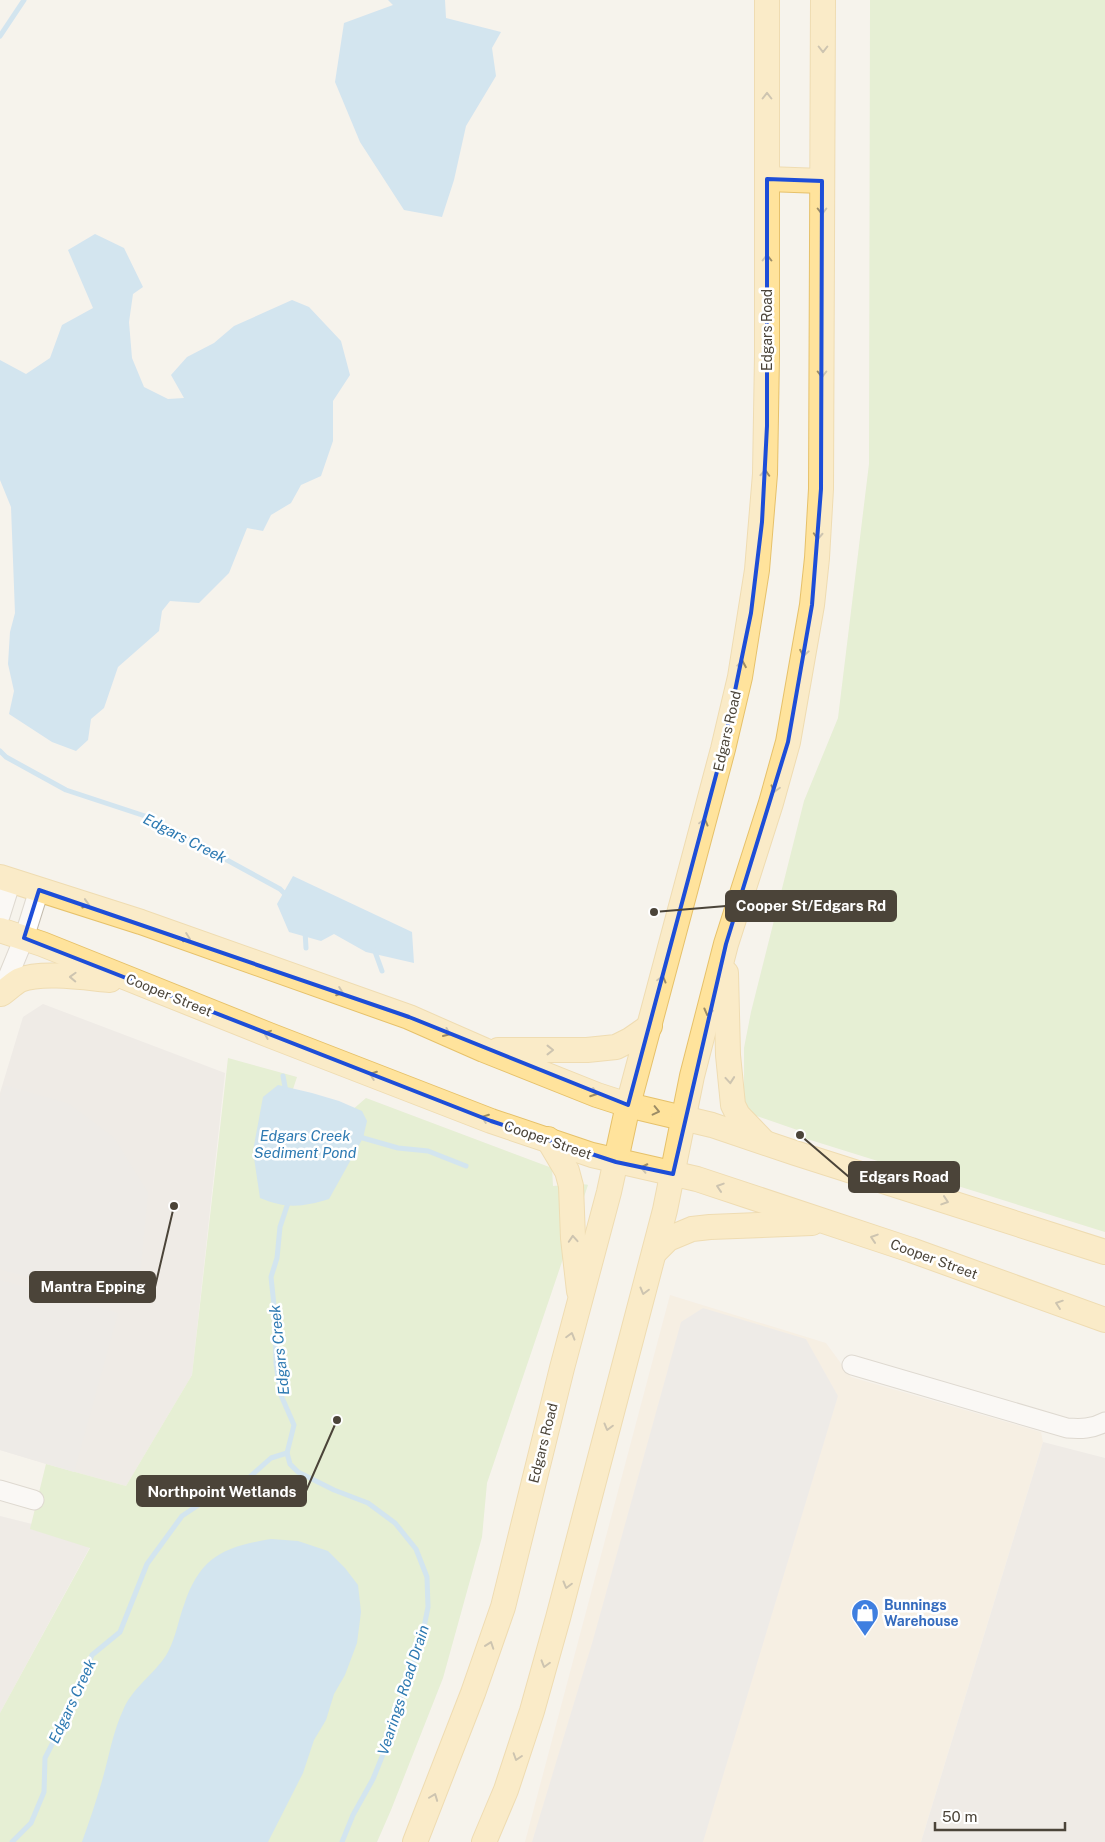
<svg xmlns="http://www.w3.org/2000/svg" width="1105" height="1842" font-family="'Public Sans',sans-serif">
<style>
.commercial{fill:#f7ead8}
.industrial{fill:#e6e2dd}
.green{fill:#d2eab5}
.parking{fill:#e5e3e0}
.water{fill:#a9d4f2}
.lines{fill:none;stroke-linecap:round;stroke-linejoin:round}
.stream{stroke:#a9d4f2;stroke-width:5}
.minor-casing{stroke:#c2bbae;stroke-width:21}
.major-casing{stroke:#e6c16a;stroke-width:26}
.minor{stroke:#fff;stroke-width:19}
.major{stroke:#ffe39c;stroke-width:24}
.oneway{stroke:#9c8c66}
.marked{fill:none;stroke:#1d4ed8;stroke-width:4;stroke-linejoin:round}
.labels{text-anchor:middle;dominant-baseline:central;stroke-width:5;stroke-linejoin:round;paint-order:stroke}
.street-label{font-size:14px;fill:#4b4439;stroke:#fff}
.shop-label{font-size:14px;font-weight:bold;fill:#366cbe;stroke:#fff;text-anchor:start}
.water-label{font-size:15px;font-style:italic;fill:#2e7ab2;stroke:#fff}
.leader{fill:none;stroke:#4b4439;stroke-width:2}
.callout-dot{fill:#4b4439;stroke:#fff;stroke-width:2}
.callout{fill:#4b4439;stroke:#4b4439;stroke-width:2}
.callout-label{font-size:15px;text-anchor:middle;font-weight:bold;fill:#fff}
</style>
<rect width="100%" height="100%" fill="#f6f3ec"/>
<polygon class="commercial" points="670,1295 826,1343 851,1377 1041,1432 1043,1442 921,1842 525,1842"/>
<g class="industrial">
<polygon points="43,1004 225,1073 192,1375 126,1486 46,1464 0,1450 0,1093 23,1017"/>
<polygon points="1043,1442 1105,1458 1105,1842 921,1842"/>
<polygon points="0,1516 32,1524 31,1529 90,1547 0,1713"/>
</g>
<g class="green">
<polygon points="870,0 1105,0 1105,1232 804,1138 806,1133 754,1115 744,1104 744,1048 751,1012 804,801 838,718 869,464"/>
<path d="M 228,1058 L 297,1077 L 293,1089 L 313,1144 L 366,1098 L 552,1168 L 553,1186 C 562,1186 582,1183 588,1185 L 487,1483 L 482,1537 L 443,1678 L 391,1810 L 377,1842 L 0,1842 L 0,1713 L 90,1548 L 30,1529 L 46,1464 L 126,1486 L 192,1375 Z"/>
</g>
<g class="parking">
<polygon points="5,1085 69,1104 114,1138 148,1193 140,1274 128,1293 125,1306 0,1269 0,1099"/>
<polygon points="0,1280 118,1313 74,1472 0,1450"/>
<polygon points="703,1308 806,1339 838,1396 703,1842 532,1842 593,1640 681,1322"/>
</g>
<g class="water">
<polygon points="388,0 445,0 446,18 501,32 492,48 496,76 466,126 454,180 442,217 404,210 360,142 335,82 344,23 393,5"/>
<polygon points="95,234 124,248 143,287 133,294 129,322 132,358 144,387 168,399 184,398 171,375 187,357 214,343 234,326 292,300 309,307 341,341 350,375 333,401 333,441 321,476 301,485 291,503 271,515 263,531 247,528 229,573 199,603 170,601 162,611 159,631 118,667 104,708 91,719 88,740 76,751 52,742 9,714 14,691 8,664 10,632 15,613 11,507 0,480 0,360 26,374 50,358 62,325 93,308 68,250"/>
<polygon points="293,876 412,932 414,963 366,952 334,934 321,941 289,932 277,904"/>
<path d="M 278,1085 L 312,1093 L 339,1101 L 362,1111 L 367,1121 L 363,1138 L 329,1199 C 303,1207 286,1209 260,1198 L 253,1151 L 263,1097 Z"/>
<path d="M 271,1539 L 298,1541 L 328,1551 L 345,1568 L 358,1585 L 361,1612 L 357,1643 L 345,1675 L 334,1694 L 326,1720 L 314,1740 L 303,1773 L 268,1842 L 82,1842 C 89,1822 96,1802 102,1781 C 109,1757 113,1731 124,1708 C 134,1686 157,1672 168,1652 C 176,1637 178,1621 184,1605 C 200,1557 223,1547 271,1539 Z"/>
</g>
<g class="lines">
<g class="stream">
<polyline points="0,36 24,0"/>
<polyline points="0,751 6,757 66,790 148,817 280,889 287,896"/>
<polyline points="305,931 306,948"/>
<polyline points="374,949 382,971"/>
<polyline points="283,1076 286,1092"/>
<polyline points="359,1135 363,1138 398,1148 428,1151 466,1166"/>
<polyline points="287,1453 290,1464 298,1472 334,1490 368,1503 395,1523 416,1549 427,1577 428,1607 421,1642 397,1709 388,1742 373,1779 353,1815 342,1842"/>
<polyline points="12,1842 31,1823 44,1792 45,1758 67,1715 92,1655 120,1632 147,1564 182,1516 203,1502 234,1491 271,1458 287,1453 294,1425 280,1393 276,1363 275,1315 271,1277 277,1258 280,1227 289,1200"/>
</g>
<defs>
<g id="minor">
<polyline points="0,916 11,881"/>
<polyline points="1,994 24,938 39,890"/>
<path d="M 852,1365 L 1067,1428 C 1081,1429 1092,1429 1105,1422"/>
<polyline points="0,1490 34,1500"/>
</g>
<g id="major">
<polyline points="767,179 822,181"/>
<polyline points="0,877 141,922 409,1017 484,1050 597,1095 628,1105 712,1125 795,1153 1105,1252"/>
<polyline points="0,930 42,944 269,1035 491,1121 592,1155 697,1179 911,1250 1105,1320"/>
<polyline points="726,973 728,1055 733,1105 738,1115 763,1141"/>
<path d="M 1,994 C 7,990 14,983 20,980 C 42,971 87,978 110,980"/>
<polyline points="498,1050 587,1050 616,1047 630,1040 650,1026"/>
<polyline points="548,1139 567,1171 571,1186 573,1238 579,1291"/>
<polyline points="655,1252 668,1239 692,1229 710,1227 812,1223"/>
<polyline points="415,1842 473,1693 503,1607 562,1368 609,1192 628,1105 723,749 740,677 757,570 765,474 767,356 767,0"/>
<polyline points="484,1842 506,1790 532,1711 558,1618 665,1210 692,1076 726,944 771,803 788,742 812,605 817,558 821,489 823,0"/>
</g>
</defs>
<use href="#minor" class="minor-casing"/>
<use href="#major" class="major-casing"/>
<use href="#minor" class="minor"/>
<use href="#major" class="major"/>
</g>
<defs><path id="oneway-chevron" d="M-2-3.5L2.5 0L-2 3.5" fill="none" stroke-width="1.6" stroke-linecap="round" stroke-linejoin="round" transform="scale(1.25)"/></defs>
<g class="oneway">
<use href="#oneway-chevron" transform="translate(823 49) rotate(90)"/>
<use href="#oneway-chevron" transform="translate(767 96) rotate(-90)"/>
<use href="#oneway-chevron" transform="translate(822 211) rotate(90)"/>
<use href="#oneway-chevron" transform="translate(767 258) rotate(-90)"/>
<use href="#oneway-chevron" transform="translate(822 374) rotate(90)"/>
<use href="#oneway-chevron" transform="translate(765 473) rotate(-87)"/>
<use href="#oneway-chevron" transform="translate(818 536) rotate(93)"/>
<use href="#oneway-chevron" transform="translate(804 653) rotate(100)"/>
<use href="#oneway-chevron" transform="translate(742 664) rotate(-80)"/>
<use href="#oneway-chevron" transform="translate(775 789) rotate(106)"/>
<use href="#oneway-chevron" transform="translate(704 822) rotate(-75)"/>
<use href="#oneway-chevron" transform="translate(86 904) rotate(17)"/>
<use href="#oneway-chevron" transform="translate(187 938) rotate(20)"/>
<use href="#oneway-chevron" transform="translate(73 977) rotate(-178)"/>
<use href="#oneway-chevron" transform="translate(662 979) rotate(-75)"/>
<use href="#oneway-chevron" transform="translate(340 992) rotate(20)"/>
<use href="#oneway-chevron" transform="translate(708 1012) rotate(104)"/>
<use href="#oneway-chevron" transform="translate(447 1033) rotate(24)"/>
<use href="#oneway-chevron" transform="translate(267 1034) rotate(-158)"/>
<use href="#oneway-chevron" transform="translate(550 1050)"/>
<use href="#oneway-chevron" transform="translate(373 1075) rotate(-159)"/>
<use href="#oneway-chevron" transform="translate(730 1080) rotate(85)"/>
<use href="#oneway-chevron" transform="translate(594 1093) rotate(20)"/>
<use href="#oneway-chevron" transform="translate(656 1111) rotate(13)"/>
<use href="#oneway-chevron" transform="translate(485 1118) rotate(-159)"/>
<use href="#oneway-chevron" transform="translate(644 1168) rotate(-168)"/>
<use href="#oneway-chevron" transform="translate(720 1187) rotate(-162)"/>
<use href="#oneway-chevron" transform="translate(945 1201) rotate(18)"/>
<use href="#oneway-chevron" transform="translate(874 1238) rotate(-162)"/>
<use href="#oneway-chevron" transform="translate(573 1239) rotate(-94)"/>
<use href="#oneway-chevron" transform="translate(644 1291) rotate(105)"/>
<use href="#oneway-chevron" transform="translate(1059 1304) rotate(-161)"/>
<use href="#oneway-chevron" transform="translate(571 1336) rotate(-74)"/>
<use href="#oneway-chevron" transform="translate(608 1427) rotate(105)"/>
<use href="#oneway-chevron" transform="translate(567 1585) rotate(105)"/>
<use href="#oneway-chevron" transform="translate(490 1645) rotate(-71)"/>
<use href="#oneway-chevron" transform="translate(545 1664) rotate(106)"/>
<use href="#oneway-chevron" transform="translate(517 1757) rotate(108)"/>
<use href="#oneway-chevron" transform="translate(434 1797) rotate(-69)"/>
</g>
<path d="M0 0H1105V1842H0ZM 767,179 L 822,181 L 821,489 L 812,605 L 788,742 L 726,944 L 673,1174 L 616,1162 L 491,1121 L 24,938 L 39,890 L 409,1017 L 628,1105 L 723,749 L 751,613 L 762,522 L 767,426 Z" fill="#f6f3ec" fill-opacity=".55" fill-rule="evenodd"/>
<path class="marked" d="M 767,179 L 822,181 L 821,489 L 812,605 L 788,742 L 726,944 L 673,1174 L 616,1162 L 491,1121 L 24,938 L 39,890 L 409,1017 L 628,1105 L 723,749 L 751,613 L 762,522 L 767,426 Z"/>
<defs>
<symbol id="shop-pin" viewBox="-11 -11 22 30"><path d="M0 17L-7.5 6A9.5 9.5 0 1 1 7.5 6Z" fill="#3f7fe0" stroke="#fff"/><path d="M-5-2.5h2.3a2.7 3.5 0 0 1 5.4 0H5L5.5 6h-11ZM-1.5-2.5h3a1.5 2.3 0 0 0-3 0Z" fill="#fff"/></symbol>
</defs>
<g fill-rule="evenodd">
<use href="#shop-pin" x="849" y="1597" width="32" height="43"/>
</g>
<g class="labels">
<g class="street-label">
<text transform="translate(767 330) rotate(-90)">Edgars Road</text>
<text transform="translate(727 731) rotate(-77)">Edgars Road</text>
<text transform="translate(169 995) rotate(22)">Cooper Street</text>
<text transform="translate(548 1140) rotate(19)">Cooper Street</text>
<text transform="translate(934 1259) rotate(20)">Cooper Street</text>
<text transform="translate(543 1443) rotate(-76)">Edgars Road</text>
</g>
<g class="shop-label">
<text x="884" y="1605">Bunnings<tspan x="884" dy="16">Warehouse</tspan></text>
</g>
<g class="water-label">
<text transform="translate(185 838) rotate(27)">Edgars Creek</text>
<text x="305" y="1135">Edgars Creek<tspan x="305" dy="17">Sediment Pond</tspan></text>
<text transform="translate(279 1350) rotate(-96)">Edgars Creek</text>
<text transform="translate(403 1690) rotate(-72)">Vearings Road Drain</text>
<text transform="translate(72 1701) rotate(-65)">Edgars Creek</text>
</g>
</g>
<path class="leader" d="M654 912L726 906M800 1135L849 1177M174 1206L155 1287M337 1420L306 1491"/>
<g class="callout-dot">
<circle cx="654" cy="912" r="5"/>
<circle cx="800" cy="1135" r="5"/>
<circle cx="174" cy="1206" r="5"/>
<circle cx="337" cy="1420" r="5"/>
</g>
<g class="callout">
<rect x="726" y="891" width="170" height="30" rx="5"/>
<rect x="849" y="1162" width="110" height="30" rx="5"/>
<rect x="30" y="1272" width="125" height="30" rx="5"/>
<rect x="137" y="1476" width="169" height="30" rx="5"/>
</g>
<g class="callout-label">
<text x="811" y="911">Cooper St/Edgars Rd</text>
<text x="904" y="1182">Edgars Road</text>
<text x="93" y="1292">Mantra Epping</text>
<text x="222" y="1497">Northpoint Wetlands</text>
</g>
<path d="M935 1822v8h130v-8" fill="none" stroke="#4b4439" stroke-width="2.5"/>
<text x="942" y="1822" font-size="15" fill="#4b4439" stroke="#ffffff" stroke-width="4" paint-order="stroke">50 m</text>
</svg>
